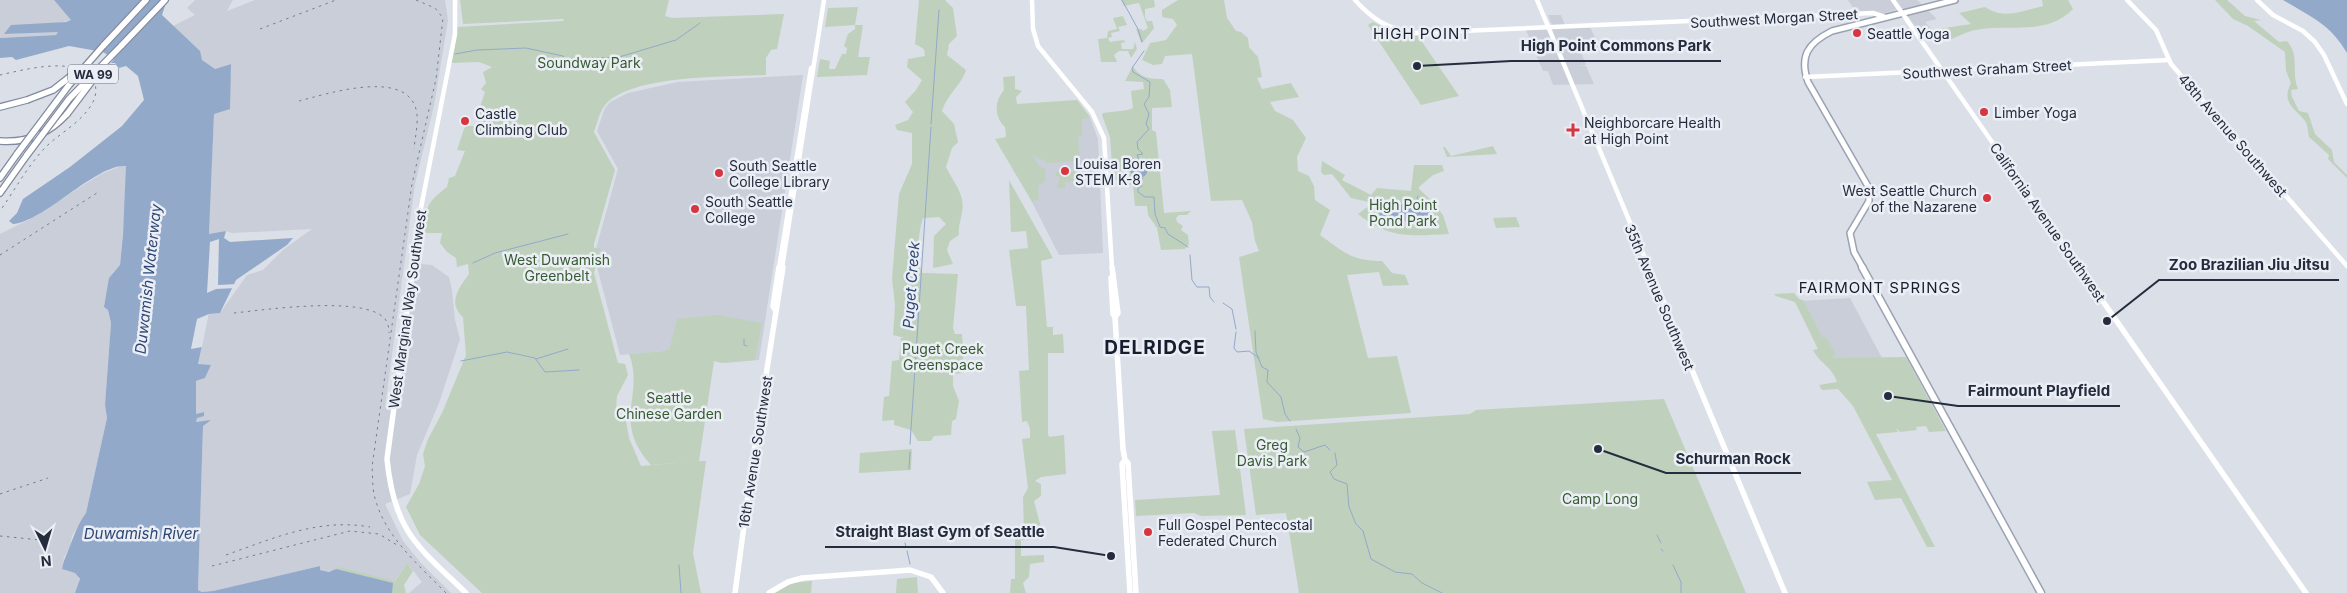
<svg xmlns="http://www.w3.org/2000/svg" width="2347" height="593" font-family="Inter,sans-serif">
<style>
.built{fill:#c9ced9}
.green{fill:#bfd1bc}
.water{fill:#93a9ca}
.pier{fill:#dbdfe7}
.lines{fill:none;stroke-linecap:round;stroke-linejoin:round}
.stream{stroke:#93a9ca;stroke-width:1}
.primary-far1-casing{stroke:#9aa2b3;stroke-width:8}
.primary-casing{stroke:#9aa2b3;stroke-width:9}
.highway-casing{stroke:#828b9e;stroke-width:8}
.secondary-far1{stroke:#fff;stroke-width:4.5}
.secondary{stroke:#fff;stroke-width:5.5}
.primary-far1{stroke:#fff;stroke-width:5}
.primary{stroke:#fff;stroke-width:6}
.highway{stroke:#fff;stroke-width:5.5}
.rail{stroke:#747d91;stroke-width:1;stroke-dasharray:2.5 4.5;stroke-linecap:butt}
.highway-bridge-casing{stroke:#828b9e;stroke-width:8;stroke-linecap:butt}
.highway-bridge{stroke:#fff;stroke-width:5.5}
.poi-dot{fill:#d73540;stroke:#ebeef5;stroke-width:2}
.labels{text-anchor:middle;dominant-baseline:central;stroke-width:5;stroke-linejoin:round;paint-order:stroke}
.shield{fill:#ebeef5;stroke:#606675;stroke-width:1}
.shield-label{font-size:12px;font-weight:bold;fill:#242c3e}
.street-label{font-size:14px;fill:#242c3e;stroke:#ebeef5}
.poi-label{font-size:14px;fill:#242c3e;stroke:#ebeef5;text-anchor:start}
.park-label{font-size:14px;fill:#355b31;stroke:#ebeef5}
.neighbourhood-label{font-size:15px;letter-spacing:1px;fill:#171d2e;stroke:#ebeef5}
.water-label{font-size:15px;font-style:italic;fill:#2c4674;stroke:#ebeef5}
.district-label{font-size:19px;font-weight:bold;letter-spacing:1px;fill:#171d2e;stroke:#ebeef5}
.leader{fill:none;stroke:#242c3e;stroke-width:2}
.callout-dot{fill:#242c3e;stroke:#ebeef5;stroke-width:2}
.callout-label{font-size:15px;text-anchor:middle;font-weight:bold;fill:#242c3e;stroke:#ebeef5;stroke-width:5;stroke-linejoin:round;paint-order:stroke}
</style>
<rect width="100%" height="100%" fill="#dbdfe7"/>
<g class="built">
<polygon points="0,0 54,0 72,20 5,34 59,31 56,35 0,38"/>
<polygon points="195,0 233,0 227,11 255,0 445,0 448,20 434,106 415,184 385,407 395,406 411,263 432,265 449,277 452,290 455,320 460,339 439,403 417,455 410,494 385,504 403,541 421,563 451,593 409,593 422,582 407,563 393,583 320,570 320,566 213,591 203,592 198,590 203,426 208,421 196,422 196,418 203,412 196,414 196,381 205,378 211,365 198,365 209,314 220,313 247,275 263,270 284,249 312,229 232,233 226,231 209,235 214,113 231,64 214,69 202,60 173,26 195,15 187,8"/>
<polygon points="1848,0 1917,0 1937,19 1925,22 1932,30 1920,33 1902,8 1882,14 1856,12"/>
<polygon points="1548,15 1561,15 1566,28 1590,27 1600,48 1580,49 1586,65 1579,66 1586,66 1594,84 1553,85 1548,71 1543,71 1526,30 1553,28"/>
<polygon points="803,75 759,360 722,363 670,348 664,351 620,355 595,259 596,249 618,169 597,131 605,108 610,102 628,93 678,82"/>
<polygon points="1077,100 1090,117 1098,139 1103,253 1059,255 1032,202 1029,118"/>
<polygon points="121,166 125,165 127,169 127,182 120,265 109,278 108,310 111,323 105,405 107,418 86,513 72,536 70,548 64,557 62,569 75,573 89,593 0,593 0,234 30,219 101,174"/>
<polygon points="1850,298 1882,358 1831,361 1800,301"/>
</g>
<g class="green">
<path d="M 460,0 L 669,0 L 665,16 L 672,18 L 784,14 L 777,49 L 771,50 L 766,58 L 766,75 C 725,77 641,75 609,101 C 600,108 598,121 594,132 L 615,170 L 594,244 L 594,248 L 600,248 L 594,273 L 618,363 L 625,364 L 628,375 L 617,396 L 616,410 L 626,421 L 629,438 L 641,466 L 699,461 L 651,465 C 611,421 645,396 629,354 L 664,351 L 670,348 L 677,319 L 716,315 L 762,323 L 755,360 L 722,363 L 714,361 L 699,461 L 706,461 L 693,553 L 701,593 L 482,593 L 420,535 L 406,507 L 419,484 L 425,466 L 423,454 L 428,439 L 442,413 L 466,355 L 463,317 C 447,303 459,288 469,274 L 468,264 L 457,267 L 456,258 L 447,252 L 440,243 L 442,233 L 424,233 C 427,206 425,204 447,187 L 449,178 L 455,176 L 465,151 L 457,150 L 464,129 L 466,126 L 476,126 L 481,115 L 476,108 L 480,107 L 485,92 L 481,89 L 486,83 L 483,72 L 492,67 L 479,62 L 451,63 L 457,27 L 563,21 L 564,19 L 463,24 Z"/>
<path d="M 919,0 L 945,0 L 953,8 L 957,36 L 949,44 L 947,55 L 966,70 C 961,86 947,94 942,111 L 954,124 L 958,142 L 952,148 L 946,167 C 953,182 966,195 962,212 C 961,221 958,226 959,235 L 950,241 L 947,250 L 953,264 L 933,268 L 934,236 L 946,224 L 939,217 L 923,218 C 918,233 916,259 922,273 L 958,274 L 953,328 L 955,334 L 962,334 L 964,373 L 953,374 L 953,386 L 959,401 L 956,419 L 952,421 L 951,435 L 934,436 L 931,441 L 918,441 L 911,430 L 894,425 L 894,420 L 882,421 L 884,397 L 889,396 L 892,361 L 899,360 L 901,338 L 905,338 L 893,335 L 895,306 L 892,278 L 899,194 L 912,164 L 912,133 L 897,130 L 895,125 L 908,120 L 913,112 L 905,102 L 916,90 L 922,80 L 907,67 L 908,59 L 925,56 L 924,49 L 915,44 Z"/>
<polygon points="1121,0 1154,0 1155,7 1145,9 1145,17 1147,21 1152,21 1154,28 1143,42 1141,42 1136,29 1141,29 1143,31 1148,28 1139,3 1124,6"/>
<path d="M 1178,0 L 1224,0 L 1227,18 L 1236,31 L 1241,32 L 1248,38 L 1249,47 L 1258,57 L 1262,77 L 1257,78 L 1262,89 L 1291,83 L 1299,97 L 1270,102 L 1275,111 L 1293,120 L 1306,138 L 1297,157 L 1298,171 L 1309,176 L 1314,186 L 1315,200 L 1330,210 L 1320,235 C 1344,252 1351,261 1382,261 L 1392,273 L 1405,275 L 1409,285 L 1383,286 L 1379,272 L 1347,275 L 1368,358 L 1397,356 L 1411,413 L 1277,422 L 1263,419 L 1239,257 L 1259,251 L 1255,241 L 1252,222 L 1242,200 L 1211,201 L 1192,54 L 1165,56 L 1162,64 L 1153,65 L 1142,60 L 1150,43 L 1166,40 L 1177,25 L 1173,19 L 1162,17 L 1162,10 Z"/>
<path d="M 2042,0 L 2068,0 L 2073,9 C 2046,37 2008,23 1975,30 C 1966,32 1957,37 1949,40 L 1939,29 L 1971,24 L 1959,13 L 1985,7 C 2004,20 2022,11 2043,6 Z"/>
<path d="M 2215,0 L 2227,0 L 2245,16 L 2261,20 L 2254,21 L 2279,42 L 2287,41 C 2300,55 2291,72 2298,89 L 2291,90 L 2292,97 L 2299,111 L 2308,113 L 2315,134 L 2332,150 L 2334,162 L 2347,175 L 2347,178 L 2328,159 L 2329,155 L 2309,137 C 2308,132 2308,125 2305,121 C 2294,107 2281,103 2291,83 L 2286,71 L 2285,52 L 2248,26 L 2233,19 Z"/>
<polygon points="858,7 855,25 863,25 858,57 870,57 867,75 817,77 820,59 830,61 829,69 835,69 842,54 846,54 847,48 844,46 848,34 855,29 855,25 825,27 828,8"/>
<polygon points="1123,16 1127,25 1118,27 1120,31 1111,33 1112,37 1108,38 1110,42 1123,40 1126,42 1121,43 1122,49 1133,49 1135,42 1137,49 1131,58 1128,51 1119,51 1114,55 1117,62 1101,62 1098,39 1107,38 1108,31 1117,29 1113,18"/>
<polygon points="1373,22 1396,33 1418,36 1459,96 1421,105 1368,25"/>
<path d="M 1133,66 C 1139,78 1151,79 1163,79 L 1170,90 L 1172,107 L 1152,108 L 1152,130 L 1156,132 L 1164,213 L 1191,211 L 1187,215 L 1179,215 L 1176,218 L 1177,222 L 1183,226 L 1181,230 L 1188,235 L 1189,244 L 1185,249 L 1161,250 L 1157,228 L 1148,215 L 1147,206 L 1135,206 L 1133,185 L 1122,185 L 1122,179 L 1113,180 L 1110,137 L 1102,115 L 1103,113 L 1128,110 L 1133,108 L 1131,91 L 1144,89 L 1143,82 L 1125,81 Z"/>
<path d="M 1015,76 L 1015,89 L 1022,91 L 1016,97 L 1017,104 L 1077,100 L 1090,117 L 1082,119 L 1082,136 L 1078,137 L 1080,161 L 1047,163 L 1032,154 L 1038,165 L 1046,170 L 1045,181 L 1038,186 L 1039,199 L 1032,202 L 995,139 L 1006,137 L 1005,127 C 994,116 994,102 1004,90 L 1003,77 Z"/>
<polygon points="1493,146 1497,154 1447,157 1443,147 1445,147 1451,156"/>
<path d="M 1322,161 L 1345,175 L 1342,180 L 1371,195 L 1377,188 L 1411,191 L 1414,165 L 1442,165 L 1444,171 L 1433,175 L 1419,187 L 1419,189 L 1433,202 L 1443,215 L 1449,234 C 1410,236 1390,239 1358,214 L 1373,203 L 1351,198 L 1332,174 L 1324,175 L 1321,172 Z"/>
<polygon points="1086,171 1087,180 1065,182 1065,188 1057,188 1060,176 1056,176 1056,172"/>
<polygon points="1009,180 1053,258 1041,261 1047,327 1053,327 1053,335 1063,334 1064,353 1048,353 1048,434 1049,437 1064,435 1066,474 1041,477 1035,481 1041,484 1041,496 1034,501 1044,539 1021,540 1021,556 1044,555 1044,562 1030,564 1029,577 1023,583 1026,593 1010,593 1011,579 1015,579 1015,537 1024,533 1023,497 1028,488 1022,439 1030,438 1030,429 1027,421 1022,422 1019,371 1029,370 1026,306 1016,306 1009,250 1028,248 1026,231 1011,232"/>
<polygon points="1516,217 1520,227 1496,228 1493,218"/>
<path d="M 1794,293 L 1799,299 L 1803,300 L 1822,337 L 1827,338 L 1835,353 L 1833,358 L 1906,357 L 1946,431 L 1929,432 L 1926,426 L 1916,427 L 1917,430 L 1900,432 L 1896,428 L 1898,432 L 1876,434 L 1935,547 L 1927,547 L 1901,498 L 1875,500 L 1867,482 L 1892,480 L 1853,406 L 1838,389 L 1822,390 L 1819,385 L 1837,382 C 1831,365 1820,364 1813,350 L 1818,349 L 1795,302 L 1776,296 L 1774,294 Z"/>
<polygon points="1664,399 1746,593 1299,593 1286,513 1256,515 1244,429 1470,414 1476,410"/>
<polygon points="1235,430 1246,515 1201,516 1194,513 1136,516 1135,500 1220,495 1212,431"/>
<polygon points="912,449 911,470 859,473 860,453"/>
<polygon points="407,563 413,571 404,585 406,593 364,593 336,569 339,567 395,581"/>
<polygon points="917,577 918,593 896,593 897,579"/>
<polygon points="812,581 811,593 775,593 792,583"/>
</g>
<g class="water">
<path d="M 54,0 L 167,0 L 162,15 L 200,51 L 202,60 L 215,69 L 231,64 L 230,109 L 214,114 L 209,234 L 226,231 L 224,238 L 230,242 L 293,238 L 287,245 L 236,280 L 220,313 L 209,314 L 198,364 L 211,365 L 205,378 L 196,381 L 196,414 L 204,412 L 204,416 L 197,418 L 196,422 L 211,420 L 203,426 L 198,590 L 202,592 L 213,591 L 320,566 L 320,570 L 329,572 L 336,569 L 393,583 L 392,593 L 75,593 L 80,579 L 75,573 L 62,569 C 64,558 67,555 70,546 C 75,533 78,524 86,513 L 107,418 L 105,405 L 111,323 L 108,310 L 104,307 L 109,278 L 120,265 L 123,234 L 126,166 C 97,163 45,221 13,224 L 9,221 L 17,213 L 23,199 L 70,167 L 122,126 L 144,100 L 138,76 L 126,66 L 119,68 L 115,63 L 111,63 L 114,59 L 103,52 L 69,46 L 16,60 L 12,57 L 0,58 L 0,38 L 56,35 L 58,32 L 4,34 L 11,25 L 66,22 L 71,20 Z"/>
<path d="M 2283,0 L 2347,0 L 2347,53 C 2330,24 2311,17 2283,0 Z"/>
<circle cx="1139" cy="169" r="9"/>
<path d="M 1416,202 C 1425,205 1431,211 1433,220 L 1427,224 L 1413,221 L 1385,221 L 1379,214 L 1382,207 L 1385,206 L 1395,212 L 1402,204 Z"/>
</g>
<g class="pier">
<polygon points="219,239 218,285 237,284 235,288 216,289 207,293 210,242"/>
<polygon points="209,314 202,347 191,349 197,319"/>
</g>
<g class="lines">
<g class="stream">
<polyline points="1122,0 1138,29 1142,42"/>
<polyline points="455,54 477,50 526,48 563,56 565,59 619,57 676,40 700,23"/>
<polyline points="931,124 939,10"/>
<polyline points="1139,160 1137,155 1143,154 1138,149 1137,142 1149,129 1146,124 1149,114 1144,104 1149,97 1150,82 1133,72 1132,68 1144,51"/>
<polyline points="1143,178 1138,179 1142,186 1138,188 1138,192 1145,197 1154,197 1155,214 1160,227 1165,228 1168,234 1188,247"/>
<polyline points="1416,202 1418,196"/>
<polyline points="1190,255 1192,280 1197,287 1209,287 1210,297 1214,302"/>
<polyline points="473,263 495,253 568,234"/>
<polyline points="1223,303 1232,309 1236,329"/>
<polyline points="1255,331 1256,352 1262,367 1268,370 1267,382 1281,397 1285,414 1290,421"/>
<polyline points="1236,332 1234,348 1237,352 1249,351 1259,358"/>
<polyline points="744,339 744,345 747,346"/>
<polyline points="536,359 568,349"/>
<polyline points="461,361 507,352 535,358 545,372 579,370"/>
<polyline points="1296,429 1300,438 1298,447 1304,452 1325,445 1330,450"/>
<polyline points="910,444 931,127"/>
<polyline points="1335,453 1337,465 1330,472 1334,479 1347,484 1349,507 1356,524 1363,531 1371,559 1395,572 1412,574 1422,583 1442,593"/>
<polyline points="909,469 910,452"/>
<polyline points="1657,535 1661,543"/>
<polyline points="905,543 906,547"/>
<polyline points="1661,549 1663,551"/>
<polyline points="907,551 910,564"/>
<polyline points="679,565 681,593"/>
<polyline points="1673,565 1681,582 1681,593"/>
</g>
<defs>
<path id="primary-far1" d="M 1863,268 L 1854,252 L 1850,233 L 1869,201 L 1869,188 L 1808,82 C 1799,56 1808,43 1832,31 L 1955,0"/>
<polyline id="primary" points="1862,267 2041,593"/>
<g id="highway">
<polyline points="103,46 146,0"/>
<polyline points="121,46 165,0"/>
<polyline points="0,107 27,100"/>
<path d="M 0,141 C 27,143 49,134 67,114"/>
<polyline points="0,178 17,154"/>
<polyline points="0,193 27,155"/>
</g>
</defs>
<use href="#primary-far1" class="primary-far1-casing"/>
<use href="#primary" class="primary-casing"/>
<use href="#highway" class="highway-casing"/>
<g class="secondary-far1">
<polyline points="1032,0 1033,29 1038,46 1092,112 1104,138 1112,268"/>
<path d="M 1355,0 C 1372,19 1389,30 1415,33 L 1873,13 L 1885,17"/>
<polyline points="1537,0 1649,268"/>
<polyline points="1893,0 2080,268"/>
<polyline points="2127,0 2156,30 2171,64 2347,266"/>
<polyline points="2257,0 2273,15 2303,31 2315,42 2324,55 2347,104"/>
<polyline points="1805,77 2169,60"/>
<polyline points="413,268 420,213 455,34 455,0"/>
<polyline points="779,268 811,68"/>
<polyline points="782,268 824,0"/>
</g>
<g class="secondary">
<path d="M 413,267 L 387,459 C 394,531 417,546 466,593"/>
<polyline points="1112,267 1118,313 1115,317 1123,449 1125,460 1128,463 1136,593"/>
<polyline points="1649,267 1785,593"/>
<polyline points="2079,267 2306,593"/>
<polyline points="1113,275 1111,278 1113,314 1115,317"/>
<polyline points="776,311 773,306 779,267"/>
<polyline points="1125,460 1122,464 1130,593"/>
<polyline points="735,593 753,458 783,267"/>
<polyline points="769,593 788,582 802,578 910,570 931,577 943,593"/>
</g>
<use href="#primary-far1" class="primary-far1"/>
<use href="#primary" class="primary"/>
<use href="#highway" class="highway"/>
<g class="rail">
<path d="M 416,0 L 435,8 L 443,18 L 436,79 L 412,184 L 372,467 C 373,477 372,488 375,498 C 385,537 419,565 446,593"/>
<polyline points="260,29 336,0"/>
<path d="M 0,75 C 23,70 80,54 94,82 C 98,90 95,100 90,107 C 77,126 56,135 42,151 C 26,169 14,191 0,211"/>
<path d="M 299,101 C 326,94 401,70 415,106 C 420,118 415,136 414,149"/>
<polyline points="0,255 100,191"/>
<path d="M 234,313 C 264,310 365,295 385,319 C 388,323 389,328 389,333"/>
<polyline points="0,494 48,478"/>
<polyline points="0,536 51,541"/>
<path d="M 226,555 C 274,538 319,518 370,527"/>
<polyline points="212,566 350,531 379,534 397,545"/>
</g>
<defs>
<g id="highway-bridge">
<polyline points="27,100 53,90 71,76"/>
<polyline points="67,114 95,77"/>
<polyline points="17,154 69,85 103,46"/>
<polyline points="27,155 69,99 121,46"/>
</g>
</defs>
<use href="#highway-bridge" class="highway-bridge-casing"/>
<use href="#highway-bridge" class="highway-bridge"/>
</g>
<g class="poi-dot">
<circle cx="1857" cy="33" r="5"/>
<circle cx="1984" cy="112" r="5"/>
<circle cx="465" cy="121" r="5"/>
<path d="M1570.5 122.5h5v5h5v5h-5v5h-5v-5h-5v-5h5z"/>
<circle cx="1065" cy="171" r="5"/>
<circle cx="719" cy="173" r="5"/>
<circle cx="1987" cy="198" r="5"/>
<circle cx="695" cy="209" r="5"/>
<circle cx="1148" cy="532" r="5"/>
</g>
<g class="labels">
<rect class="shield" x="68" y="64.5" width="50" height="19" rx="4"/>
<g class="shield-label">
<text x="93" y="74">WA 99</text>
</g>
<g class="street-label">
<text transform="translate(1774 18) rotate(-3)">Southwest Morgan Street</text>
<text transform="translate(1987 69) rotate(-3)">Southwest Graham Street</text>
<text transform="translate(2233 135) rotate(49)">48th Avenue Southwest</text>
<text transform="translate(2048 222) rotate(55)">California Avenue Southwest</text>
<text transform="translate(1660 297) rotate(67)">35th Avenue Southwest</text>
<text transform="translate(407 309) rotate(-82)">West Marginal Way Southwest</text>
<text transform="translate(755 452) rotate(-81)">16th Avenue Southwest</text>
</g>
<g class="poi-label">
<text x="1867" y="33">Seattle Yoga</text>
<text x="1994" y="112">Limber Yoga</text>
<text x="475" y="113">Castle<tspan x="475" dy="16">Climbing Club</tspan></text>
<text x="1584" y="122">Neighborcare Health<tspan x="1584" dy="16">at High Point</tspan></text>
<text x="1075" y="163">Louisa Boren<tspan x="1075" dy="16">STEM K-8</tspan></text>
<text x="729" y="165">South Seattle<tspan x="729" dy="16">College Library</tspan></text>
<text x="1977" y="190" text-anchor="end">West Seattle Church<tspan x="1977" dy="16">of the Nazarene</tspan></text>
<text x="705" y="201">South Seattle<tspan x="705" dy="16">College</tspan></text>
<text x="1158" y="524">Full Gospel Pentecostal<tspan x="1158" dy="16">Federated Church</tspan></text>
</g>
<g class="park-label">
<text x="589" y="62">Soundway Park</text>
<text x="1403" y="204">High Point<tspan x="1403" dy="16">Pond Park</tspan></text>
<text x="557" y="259">West Duwamish<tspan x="557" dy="16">Greenbelt</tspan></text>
<text x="943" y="348">Puget Creek<tspan x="943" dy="16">Greenspace</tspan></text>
<text x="669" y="397">Seattle<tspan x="669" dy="16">Chinese Garden</tspan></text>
<text x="1272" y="444">Greg<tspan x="1272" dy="16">Davis Park</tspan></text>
<text x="1600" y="498">Camp Long</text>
</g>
<g class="neighbourhood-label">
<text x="1422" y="33">HIGH POINT</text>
<text x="1880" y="287">FAIRMONT SPRINGS</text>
</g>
<g class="water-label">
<text transform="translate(148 279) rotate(-84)">Duwamish Waterway</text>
<text transform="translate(911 285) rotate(-86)">Puget Creek</text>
<text x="141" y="533">Duwamish River</text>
</g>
<g class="district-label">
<text x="1155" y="347">DELRIDGE</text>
</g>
</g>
<path class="leader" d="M1417 66L1511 61H1721M2107 321L2159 280H2339M1888 396L1958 406H2120M1598 449L1666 473H1801M1111 556L1054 547H825"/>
<g class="callout-dot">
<circle cx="1417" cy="66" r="5"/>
<circle cx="2107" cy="321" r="5"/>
<circle cx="1888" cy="396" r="5"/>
<circle cx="1598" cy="449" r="5"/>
<circle cx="1111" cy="556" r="5"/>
</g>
<g class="callout-label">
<text x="1616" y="51">High Point Commons Park</text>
<text x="2249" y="270">Zoo Brazilian Jiu Jitsu</text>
<text x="2039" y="396">Fairmount Playfield</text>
<text x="1733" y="464">Schurman Rock</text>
<text x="940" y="537">Straight Blast Gym of Seattle</text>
</g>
<g transform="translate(45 548) rotate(175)" stroke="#ebeef5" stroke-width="4" paint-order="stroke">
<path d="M0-4L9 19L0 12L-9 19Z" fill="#242c3e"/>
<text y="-8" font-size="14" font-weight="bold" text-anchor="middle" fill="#242c3e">N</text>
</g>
</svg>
